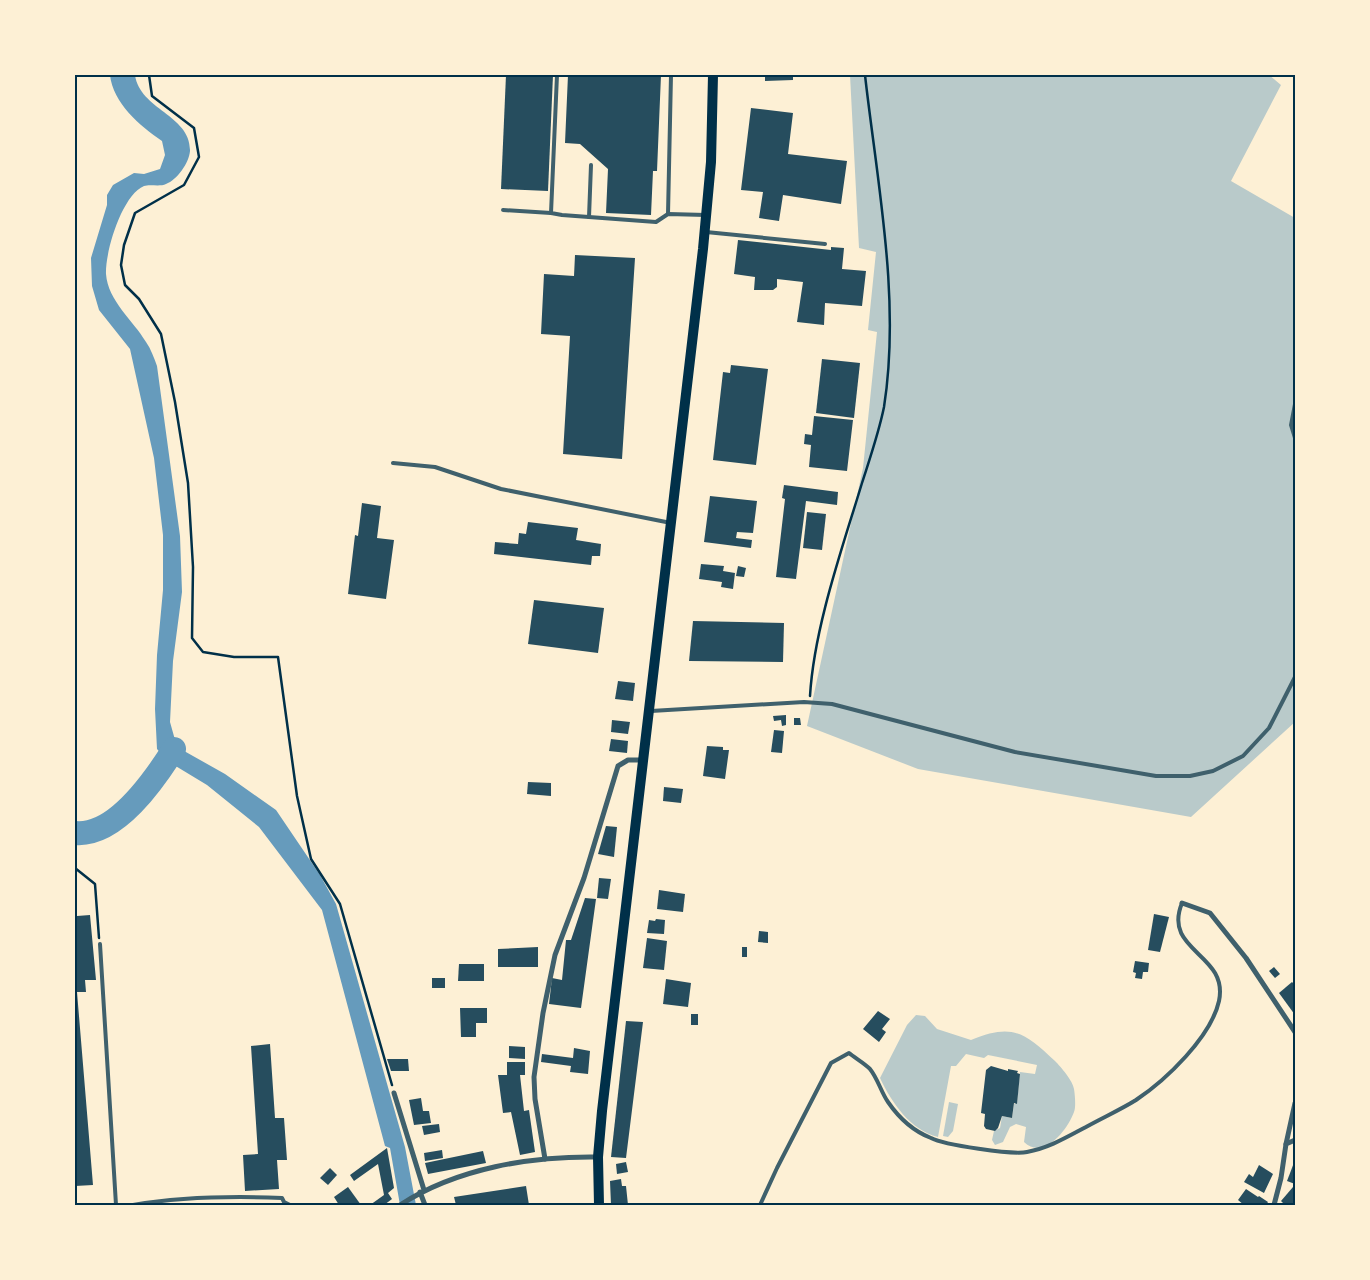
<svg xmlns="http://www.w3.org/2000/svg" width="1370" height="1280" font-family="'Fira Sans Condensed',sans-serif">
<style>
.green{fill:#b9caca}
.water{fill:#669bbc}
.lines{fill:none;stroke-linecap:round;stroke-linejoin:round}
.river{stroke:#669bbc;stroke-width:24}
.building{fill:#264d5e}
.path{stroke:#003049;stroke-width:2.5}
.service{stroke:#3f606c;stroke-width:4}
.minor{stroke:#3f606c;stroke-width:5}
.secondary{stroke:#003049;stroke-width:10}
.neatline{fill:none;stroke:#003049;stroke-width:2}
</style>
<rect width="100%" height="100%" fill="#fdf0d5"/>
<g class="green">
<polygon points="850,75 1269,75 1281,85 1231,181 1295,218 1295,722 1191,817 918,769 807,726 863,468 877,332 868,330 876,252 859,248"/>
<path d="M 916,1015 L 925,1016 L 937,1029 L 971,1040 C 1012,1023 1024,1032 1055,1061 C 1061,1067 1073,1081 1074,1089 C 1075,1095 1076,1107 1074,1112 C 1068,1129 1044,1161 1024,1142 L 1026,1127 L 1016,1124 L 1010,1127 L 1003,1142 L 995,1145 L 992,1140 L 994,1131 L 1000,1128 L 1002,1116 L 1012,1118 L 1014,1104 L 1017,1103 L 1020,1072 L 1035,1074 L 1037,1065 L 988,1055 L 984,1058 L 966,1054 L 956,1066 L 951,1066 L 938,1137 C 910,1130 892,1103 880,1078 L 907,1025 Z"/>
<polygon points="949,1102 958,1104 953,1131 948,1137 943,1136"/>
</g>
<path class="water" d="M 110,75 L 135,75 C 140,110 191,115 190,151 C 189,163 177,180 166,184 C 160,187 150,184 144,186 C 122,195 105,252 106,274 C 108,301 133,320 146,342 C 151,349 154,358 157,366 L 180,536 L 182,592 L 173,661 L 170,722 L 177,747 L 225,774 L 276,810 L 320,875 L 336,904 L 405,1147 L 416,1205 L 400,1205 L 390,1148 L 385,1146 L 322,910 L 259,827 L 207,785 L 169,762 L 157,749 L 155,709 L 157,655 L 163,590 L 163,535 L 154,458 L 130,349 L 99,310 L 92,286 L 91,258 L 107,205 L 107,195 L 113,185 L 134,173 L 144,174 L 160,169 L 165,155 L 162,141 C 140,126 113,103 110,75 Z"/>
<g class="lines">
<path class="river" d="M 75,833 C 116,837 155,779 174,749"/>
</g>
<g class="building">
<polygon points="506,75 553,75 548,191 501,189"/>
<polygon points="568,75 661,75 657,171 653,171 651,215 606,213 608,169 580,144 565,143"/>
<polygon points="765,75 793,75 793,80 765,81"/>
<polygon points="751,108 793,113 788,154 847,161 841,204 783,195 779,221 759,218 763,192 741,190"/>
<polygon points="738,240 831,250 831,247 844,248 842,269 866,271 862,306 825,303 824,325 797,322 803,282 777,279 777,287 773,290 754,290 755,277 734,274"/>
<polygon points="575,255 635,258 622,459 563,454 570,336 541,334 544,274 574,276"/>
<polygon points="822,359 860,363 854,418 816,413"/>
<polygon points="731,365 768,369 756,465 713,460 723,372 730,373"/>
<polygon points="814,416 853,420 847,471 809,467 811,445 804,444 805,434 812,435"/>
<polygon points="784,485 838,492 837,505 806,501 796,579 776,577 785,499 782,498"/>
<polygon points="710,496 757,501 753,533 737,532 736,538 752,540 751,548 704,542"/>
<polygon points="362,503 381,506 377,538 394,540 386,599 348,594 355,535 358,536"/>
<polygon points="807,512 826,514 822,550 803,548"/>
<polygon points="528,522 578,528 576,540 601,544 600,556 592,556 591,565 494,554 495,542 518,544 519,533 526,534"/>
<polygon points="701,564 724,566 723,571 735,573 733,589 721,587 722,582 699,579"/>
<polygon points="738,566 746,568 744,577 736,576"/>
<polygon points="534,600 604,608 598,653 528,644"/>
<polygon points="693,621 784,623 783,662 689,661"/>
<polygon points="618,681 635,683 633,701 615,699"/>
<polygon points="786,715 786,725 782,726 781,720 774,721 773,716"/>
<polygon points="794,718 800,718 801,725 794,725"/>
<polygon points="612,720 630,722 628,734 611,732"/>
<polygon points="774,730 784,731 782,753 771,752"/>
<polygon points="611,739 628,741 627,753 609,751"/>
<polygon points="707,746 723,747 723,750 729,750 725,779 703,776"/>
<polygon points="528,782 551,783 551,796 527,794"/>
<polygon points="664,787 683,789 681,803 663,801"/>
<polygon points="606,826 617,827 614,857 598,854"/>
<polygon points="599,878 611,879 608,899 597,898"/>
<polygon points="659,890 685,894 683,912 657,909"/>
<polygon points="585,898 596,899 581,1008 549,1004 552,978 562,980 566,940 571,940"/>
<polygon points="75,909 77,916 90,915 96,980 85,980 86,992 77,992 93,1185 75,1186"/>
<polygon points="1154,914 1169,917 1160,952 1148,950"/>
<polygon points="656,919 665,920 664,934 647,933 649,920 655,921"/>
<polygon points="759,931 768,932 768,943 758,942"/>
<polygon points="647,938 667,941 664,970 643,968"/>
<polygon points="538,947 538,967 498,967 498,949"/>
<rect x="742" y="947" width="5" height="10"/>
<polygon points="1135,961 1149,963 1148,972 1143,972 1142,979 1135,978 1136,973 1133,972"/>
<polygon points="459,964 484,964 484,981 458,981"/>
<polygon points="1274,967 1280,974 1275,978 1269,971"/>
<rect x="432" y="978" width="13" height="10"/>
<polygon points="666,979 691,983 688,1007 663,1004"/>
<polygon points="1292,982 1295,985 1295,1015 1279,993"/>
<polygon points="460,1008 487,1008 487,1023 476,1023 476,1037 461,1037"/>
<polygon points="878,1011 890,1019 882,1029 886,1032 879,1042 863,1029"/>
<rect x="691" y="1014" width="7" height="11"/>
<polygon points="626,1021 643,1022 626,1158 611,1157"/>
<polygon points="270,1044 275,1118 284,1118 287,1160 277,1160 279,1189 245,1191 243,1155 258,1154 251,1046"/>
<polygon points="509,1046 525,1047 525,1059 509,1058"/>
<polygon points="574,1048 590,1051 588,1074 570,1072 571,1066 541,1062 542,1054 573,1058"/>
<polygon points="387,1059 408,1059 409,1071 391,1071"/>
<polygon points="507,1062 525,1062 525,1075 520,1075 524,1111 529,1110 535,1152 520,1155 511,1112 503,1113 498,1075 507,1075"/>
<polygon points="991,1066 1008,1071 1008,1069 1018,1071 1017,1073 1020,1074 1017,1104 1014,1103 1012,1118 1002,1116 998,1128 995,1131 986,1129 984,1126 985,1114 981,1113 986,1070"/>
<polygon points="421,1098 423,1111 429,1111 431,1123 414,1125 409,1100"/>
<polygon points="439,1124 440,1132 424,1135 422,1126"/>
<polygon points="387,1148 394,1188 388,1193 392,1199 384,1205 370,1205 384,1195 378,1164 354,1181 350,1175"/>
<polygon points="442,1150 443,1158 425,1161 424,1153"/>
<polygon points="483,1151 486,1163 428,1174 425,1163"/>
<polygon points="1295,1160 1295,1184 1287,1181"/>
<polygon points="626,1162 628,1172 617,1174 616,1164"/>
<polygon points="1259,1165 1273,1174 1264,1193 1244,1182 1249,1174 1253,1177"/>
<polygon points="330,1168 337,1175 328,1185 320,1178"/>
<polygon points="621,1179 622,1186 626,1186 628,1205 611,1205 610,1181"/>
<polygon points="526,1186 529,1205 456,1205 454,1197"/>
<polygon points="348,1187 361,1205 339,1205 334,1197"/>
<polygon points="1293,1187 1295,1189 1295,1205 1285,1205 1281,1201"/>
<polygon points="1246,1189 1258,1197 1259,1196 1268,1202 1266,1205 1244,1205 1238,1200"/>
</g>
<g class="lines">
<g class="path">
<polyline points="149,75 152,96 194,128 199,157 184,185 135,213 124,245 121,265 125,285 139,299 161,334 175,402 188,483 193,567 192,638 203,652 234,657 278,657 297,796 311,859 340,904 392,1085"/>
<path d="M 810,696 C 814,628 842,549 862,483 C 870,458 879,432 884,407 C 901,299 877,182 865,75"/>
<polyline points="75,868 95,884 99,938"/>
</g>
<g class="service">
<polyline points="557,75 551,213 562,215 656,222 668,214 706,215"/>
<polyline points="503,210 551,213"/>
<polyline points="668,214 671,75"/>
<polyline points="589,217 591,165"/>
<polyline points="706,232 825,244"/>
<polyline points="1295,404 1291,425 1295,438"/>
<polyline points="393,463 435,467 501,489 671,523"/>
<polyline points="651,711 804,702 832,704 1015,752 1156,776 1190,776 1213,771 1243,756 1269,728 1295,677"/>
<polyline points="100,944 116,1205"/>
<path d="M 133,1205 C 181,1197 234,1196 282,1198 L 284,1202 L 290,1205"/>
<polyline points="302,1205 317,1205"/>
<path d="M 760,1205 L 777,1168 L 831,1063 L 849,1053 C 855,1058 864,1063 870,1069 C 878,1079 881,1092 888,1102 C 899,1118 913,1131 931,1138 C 944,1145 1013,1155 1027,1152 C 1049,1148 1067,1137 1086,1127 C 1102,1118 1120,1110 1136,1100 C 1166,1080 1211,1037 1219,1001 C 1229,953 1162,952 1182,903"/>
</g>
<g class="minor">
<polyline points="1182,903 1210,913 1246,958 1295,1032"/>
<polyline points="394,1093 424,1190"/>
<polyline points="1286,1144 1295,1103"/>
<polyline points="545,1159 535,1099 534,1077 543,1013 555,955 584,878 618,766 628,760 643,760"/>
<polyline points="420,1192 425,1205"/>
<path d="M 400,1205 C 457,1168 531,1156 598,1157"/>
<polyline points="1274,1205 1281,1178 1286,1144 1295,1140"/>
</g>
<polyline class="secondary" points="599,1205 598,1157 602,1111 703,249 711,162 713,75"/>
</g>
<rect width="1370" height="1280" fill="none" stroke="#fdf0d5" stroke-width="152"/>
<rect x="76" y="76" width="1218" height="1128" class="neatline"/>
</svg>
